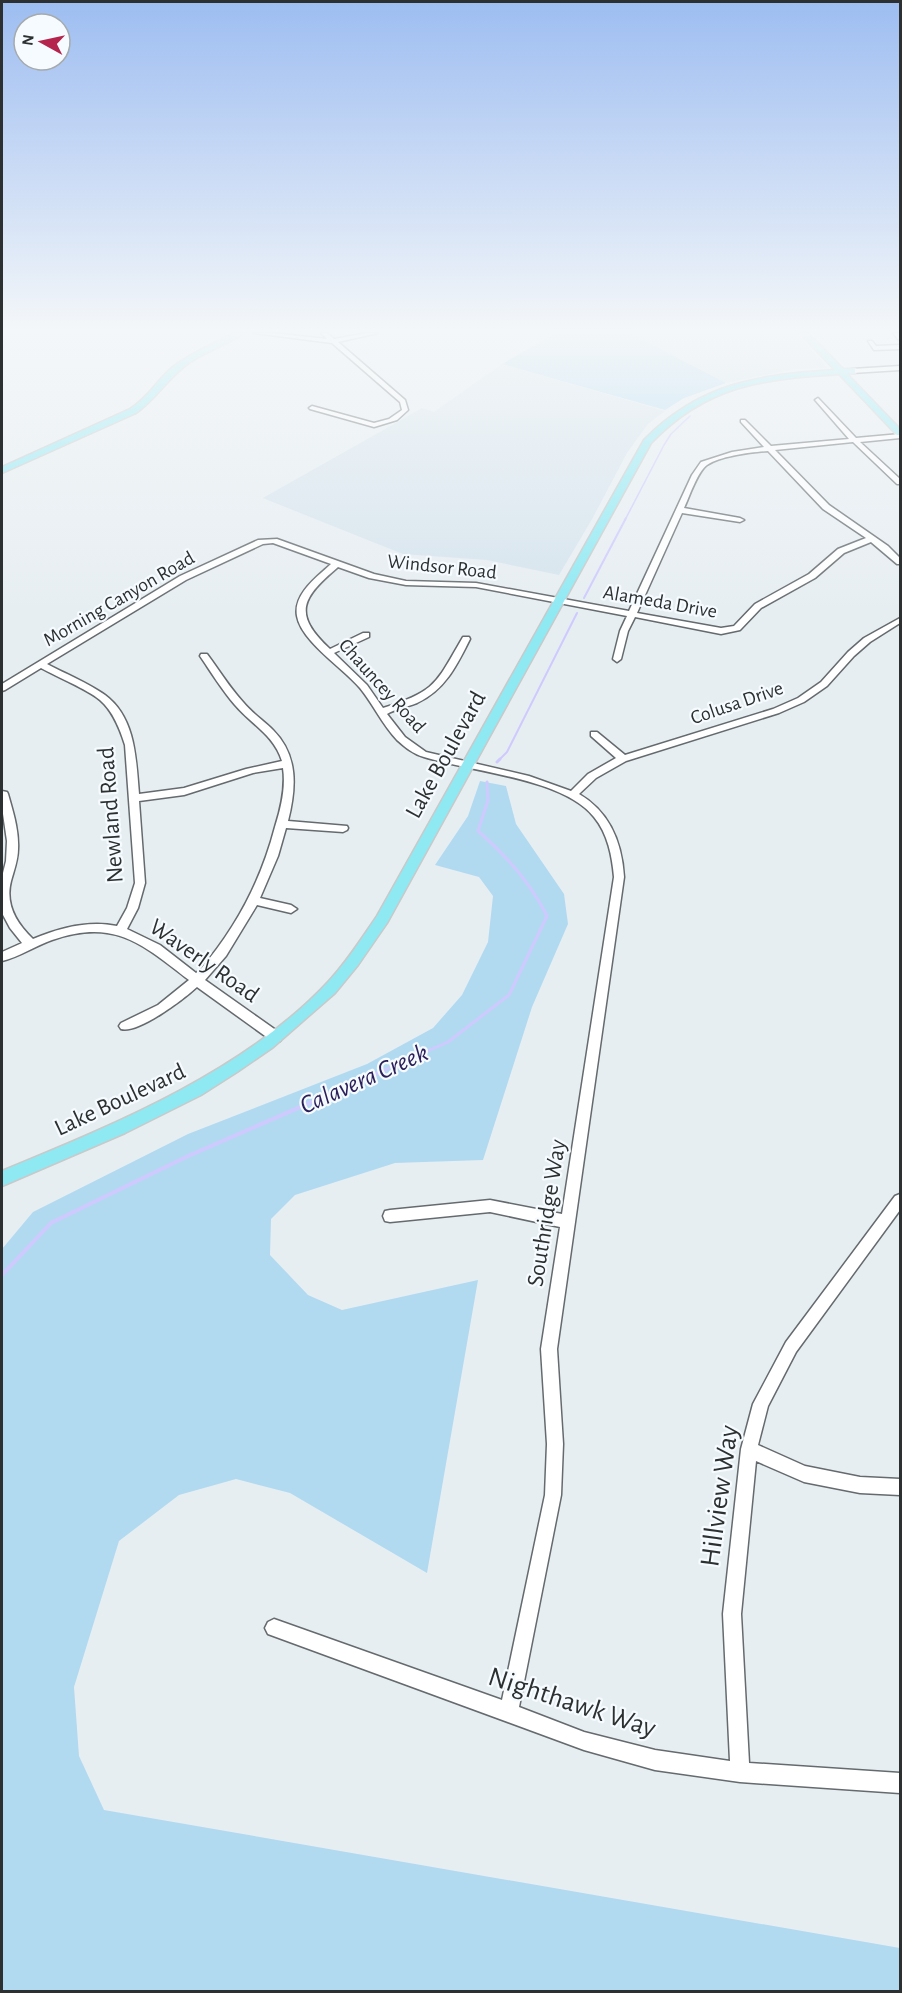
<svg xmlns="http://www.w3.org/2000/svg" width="902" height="1993" font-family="'Alegreya Sans',sans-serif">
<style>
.built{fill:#d6e4ed}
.green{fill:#b1daf1}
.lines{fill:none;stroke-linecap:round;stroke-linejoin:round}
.stream-far3{stroke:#cecafe;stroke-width:1.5}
.stream-far2{stroke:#cecafe;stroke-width:2}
.stream-far1{stroke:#cecafe;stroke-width:3}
.stream{stroke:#cecafe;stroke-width:4}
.minor-casing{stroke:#646a6d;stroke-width:3}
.major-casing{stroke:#c8c9c9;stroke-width:3}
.minor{fill:#fff;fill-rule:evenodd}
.major{fill:#8fe9f3;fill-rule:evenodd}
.labels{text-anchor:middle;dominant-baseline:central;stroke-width:4.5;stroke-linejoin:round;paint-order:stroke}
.far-street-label{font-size:20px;fill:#2d3031;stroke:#f5fbfe}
.street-label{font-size:24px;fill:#2d3031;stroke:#f5fbfe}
.water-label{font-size:26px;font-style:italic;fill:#2b1f5a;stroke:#f5fbfe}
.near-street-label{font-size:28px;fill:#2d3031;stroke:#f5fbfe}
</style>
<rect width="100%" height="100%" fill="#e7eef2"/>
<g class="built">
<polygon points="630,333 797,333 827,368 795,369 726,383"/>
<polygon points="502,364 665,411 648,424 627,453 592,519 559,575 487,560 403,554 263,498 422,408 434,412"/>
</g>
<g class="green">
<polygon points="555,333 630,333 726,383 684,398 665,410 502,364"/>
<polygon points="480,781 506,786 516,824 564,894 568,924 532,1007 483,1160 395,1163 295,1195 271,1219 270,1255 308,1295 342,1310 478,1280 427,1573 290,1493 236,1479 179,1495 119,1541 74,1687 79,1756 104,1810 900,1948 900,1991 2,1991 2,1249 33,1212 188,1134 367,1064 433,1028 462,995 488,942 493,896 479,877 435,865 468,816"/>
</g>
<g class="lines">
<polyline class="stream-far3" points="625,520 664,445 671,434 690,416"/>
<g class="stream-far2">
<polyline points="584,598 626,518"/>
<polyline points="499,760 507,752 577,613"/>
</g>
<g class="stream-far1">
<polyline points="497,762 500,759"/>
<path d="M 382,1071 L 448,1042 L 509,995 L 547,916 C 530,882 507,856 478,831 L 488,800 L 487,782"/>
</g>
<polyline class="stream" points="2,1275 51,1223 186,1157 385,1070"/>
<defs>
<g id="minor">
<polygon points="254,333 272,333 327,339 321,333 327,333 334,339 367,333 378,333 338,342 405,400 408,410 397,420 374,427 310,409 309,408 312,406 374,423 389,419 402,410 400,402 332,343"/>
<polygon points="893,333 899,333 900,340 898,339"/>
<polygon points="868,341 872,341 876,346 900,345 900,349 874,350"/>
<polygon points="900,366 900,370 852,373 849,371 852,369"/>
<path d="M 818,398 L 856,438 L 900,434 L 900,438 L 860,442 L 900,479 L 900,484 L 897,484 L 853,442 L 775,450 L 829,505 L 888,546 L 900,558 L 900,564 L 897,564 L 871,542 L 844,553 L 815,578 L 761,608 L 740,630 L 721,634 L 635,617 L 628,631 L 621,659 L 617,662 L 613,659 L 620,631 L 627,616 L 476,587 L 406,585 L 369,578 L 338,567 C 303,597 291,613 330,649 L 363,633 L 369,633 L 369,637 L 334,653 L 367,685 L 383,708 C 437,691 436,683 463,637 L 469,637 L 470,639 C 457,665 445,690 417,703 C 407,707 395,709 387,714 L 405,737 L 426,752 L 529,776 L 571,791 L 588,774 L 616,758 L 591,736 L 591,732 L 597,732 L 625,755 L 773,709 L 798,698 L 821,682 L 848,652 L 864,638 L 900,618 L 900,623 L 870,642 L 854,656 L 827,686 L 804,702 L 779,713 L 626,761 L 596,778 L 579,794 C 610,812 622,843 624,877 L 557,1349 L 563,1444 L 561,1495 L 519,1707 L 584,1732 L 655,1750 L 730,1761 L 723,1614 L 741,1449 L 753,1404 L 786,1342 L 895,1196 L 900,1194 L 900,1210 L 796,1352 L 768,1406 L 758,1445 L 805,1466 L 860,1477 L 900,1479 L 900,1495 L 860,1493 L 804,1482 L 756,1461 L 741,1614 L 749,1763 L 900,1773 L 900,1793 L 740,1782 L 655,1770 L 584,1750 L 268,1634 L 265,1628 L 268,1622 L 274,1619 L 502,1700 L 545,1495 L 547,1444 L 541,1349 L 560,1227 L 490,1212 L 390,1222 L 385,1221 L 383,1216 L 385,1211 L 390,1210 L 490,1200 L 562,1214 L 614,877 C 612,856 608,834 594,817 C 563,778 471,772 424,757 C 413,754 405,747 397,740 C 381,723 374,705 360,688 C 343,668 301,641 297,616 C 293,594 317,577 331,564 L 273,543 L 263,544 L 186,580 L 47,664 C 66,674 88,683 105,695 C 136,718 136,760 139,794 L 184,788 L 246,769 L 282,761 C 274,735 252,725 235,705 C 222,690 211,672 200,656 L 201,654 L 207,654 C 219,670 230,688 243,702 C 252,713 264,721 273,730 C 299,756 296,789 288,821 L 347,826 L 348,828 L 347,830 L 343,832 L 286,828 L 278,856 L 260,898 L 291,905 L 297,909 L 291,913 L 257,905 L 226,956 L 205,980 L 280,1033 L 282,1037 L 280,1041 L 272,1041 L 197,987 C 184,999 138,1034 121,1029 L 119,1026 L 121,1023 L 158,1005 L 189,980 C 142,944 115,918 52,940 C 35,946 19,957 2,961 L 2,952 L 22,943 L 10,928 L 2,913 L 2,877 L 6,861 L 7,841 L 2,807 L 2,791 L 7,792 L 8,794 C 13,812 19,830 18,849 C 18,860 14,870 11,881 C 5,904 16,923 33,939 C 59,928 88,920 117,926 L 127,908 L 135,883 L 125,745 C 120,729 113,711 100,700 C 87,689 57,677 41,668 L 5,690 L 2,691 L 2,684 L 180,576 L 258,540 L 277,539 L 374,574 L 406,581 L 476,583 L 629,611 L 692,475 L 701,462 L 732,452 L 764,447 L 741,422 L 741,420 L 745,420 L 771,446 L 849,439 L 816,401 L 815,400 ZM 768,451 L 823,509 L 866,538 L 838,549 L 809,574 L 755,604 L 734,626 L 721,628 L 637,613 L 682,513 L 740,522 L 744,520 L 740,518 L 684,508 C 689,498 697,472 707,465 C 720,456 752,452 768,451 ZM 283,768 C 286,788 281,808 275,827 C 261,881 236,928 200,970 L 196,973 L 160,945 L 127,929 L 138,908 L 145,883 L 139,801 L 184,795 L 253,773 Z"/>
</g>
<g id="major">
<path d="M 234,333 L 243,333 C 226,346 203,352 186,365 C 167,379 156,399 136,413 L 2,473 L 2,467 L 130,409 C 150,396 156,381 173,367 C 191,353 213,344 234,333 Z"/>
<path d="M 800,333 L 808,333 L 843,369 L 855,369 L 855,373 L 847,374 L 900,429 L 900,435 L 897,435 L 839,374 C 762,379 707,385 651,443 L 387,923 L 358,965 L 335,993 L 272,1048 L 237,1072 L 201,1095 L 125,1133 L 2,1186 L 2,1171 C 113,1125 244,1072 328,982 C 347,962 362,938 377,916 L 644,440 C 700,383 758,375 835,370 Z"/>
</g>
</defs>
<use href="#minor" class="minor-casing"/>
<use href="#major" class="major-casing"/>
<use href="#minor" class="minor"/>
<use href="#major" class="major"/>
</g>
<linearGradient id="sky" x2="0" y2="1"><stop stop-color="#9dbdf1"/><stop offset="0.54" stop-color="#f4f7f9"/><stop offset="1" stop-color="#f4f7f9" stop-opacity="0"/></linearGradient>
<rect width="902" height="612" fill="url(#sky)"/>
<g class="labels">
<g class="far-street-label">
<text transform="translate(442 567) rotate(6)">Windsor Road</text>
<text transform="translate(119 599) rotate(-30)">Morning Canyon Road</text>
<text transform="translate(660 602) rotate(10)">Alameda Drive</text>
<text transform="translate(382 686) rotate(48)">Chauncey Road</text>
<text transform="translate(737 703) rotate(-19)">Colusa Drive</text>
</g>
<g class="street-label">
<text transform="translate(446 755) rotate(-61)">Lake Boulevard</text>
<text transform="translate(111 815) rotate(-94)">Newland Road</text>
<text transform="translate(204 961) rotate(35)">Waverly Road</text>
<text transform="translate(120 1100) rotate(-25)">Lake Boulevard</text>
<text transform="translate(547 1213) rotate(-81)">Southridge Way</text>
</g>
<g class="water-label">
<text transform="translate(364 1079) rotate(-24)">Calavera Creek</text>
</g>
<g class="near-street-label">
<text transform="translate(720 1496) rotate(-82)">Hillview Way</text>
<text transform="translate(572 1703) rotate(18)">Nighthawk Way</text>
</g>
</g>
<rect width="902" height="1993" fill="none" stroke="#2d3031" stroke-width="6"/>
<g transform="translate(42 42) rotate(278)"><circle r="28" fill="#f5fbfe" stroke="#a5aaac" stroke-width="1.5"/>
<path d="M0-4.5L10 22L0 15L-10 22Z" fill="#b5244c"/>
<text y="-9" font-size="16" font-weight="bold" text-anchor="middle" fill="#2d3031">N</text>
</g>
</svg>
